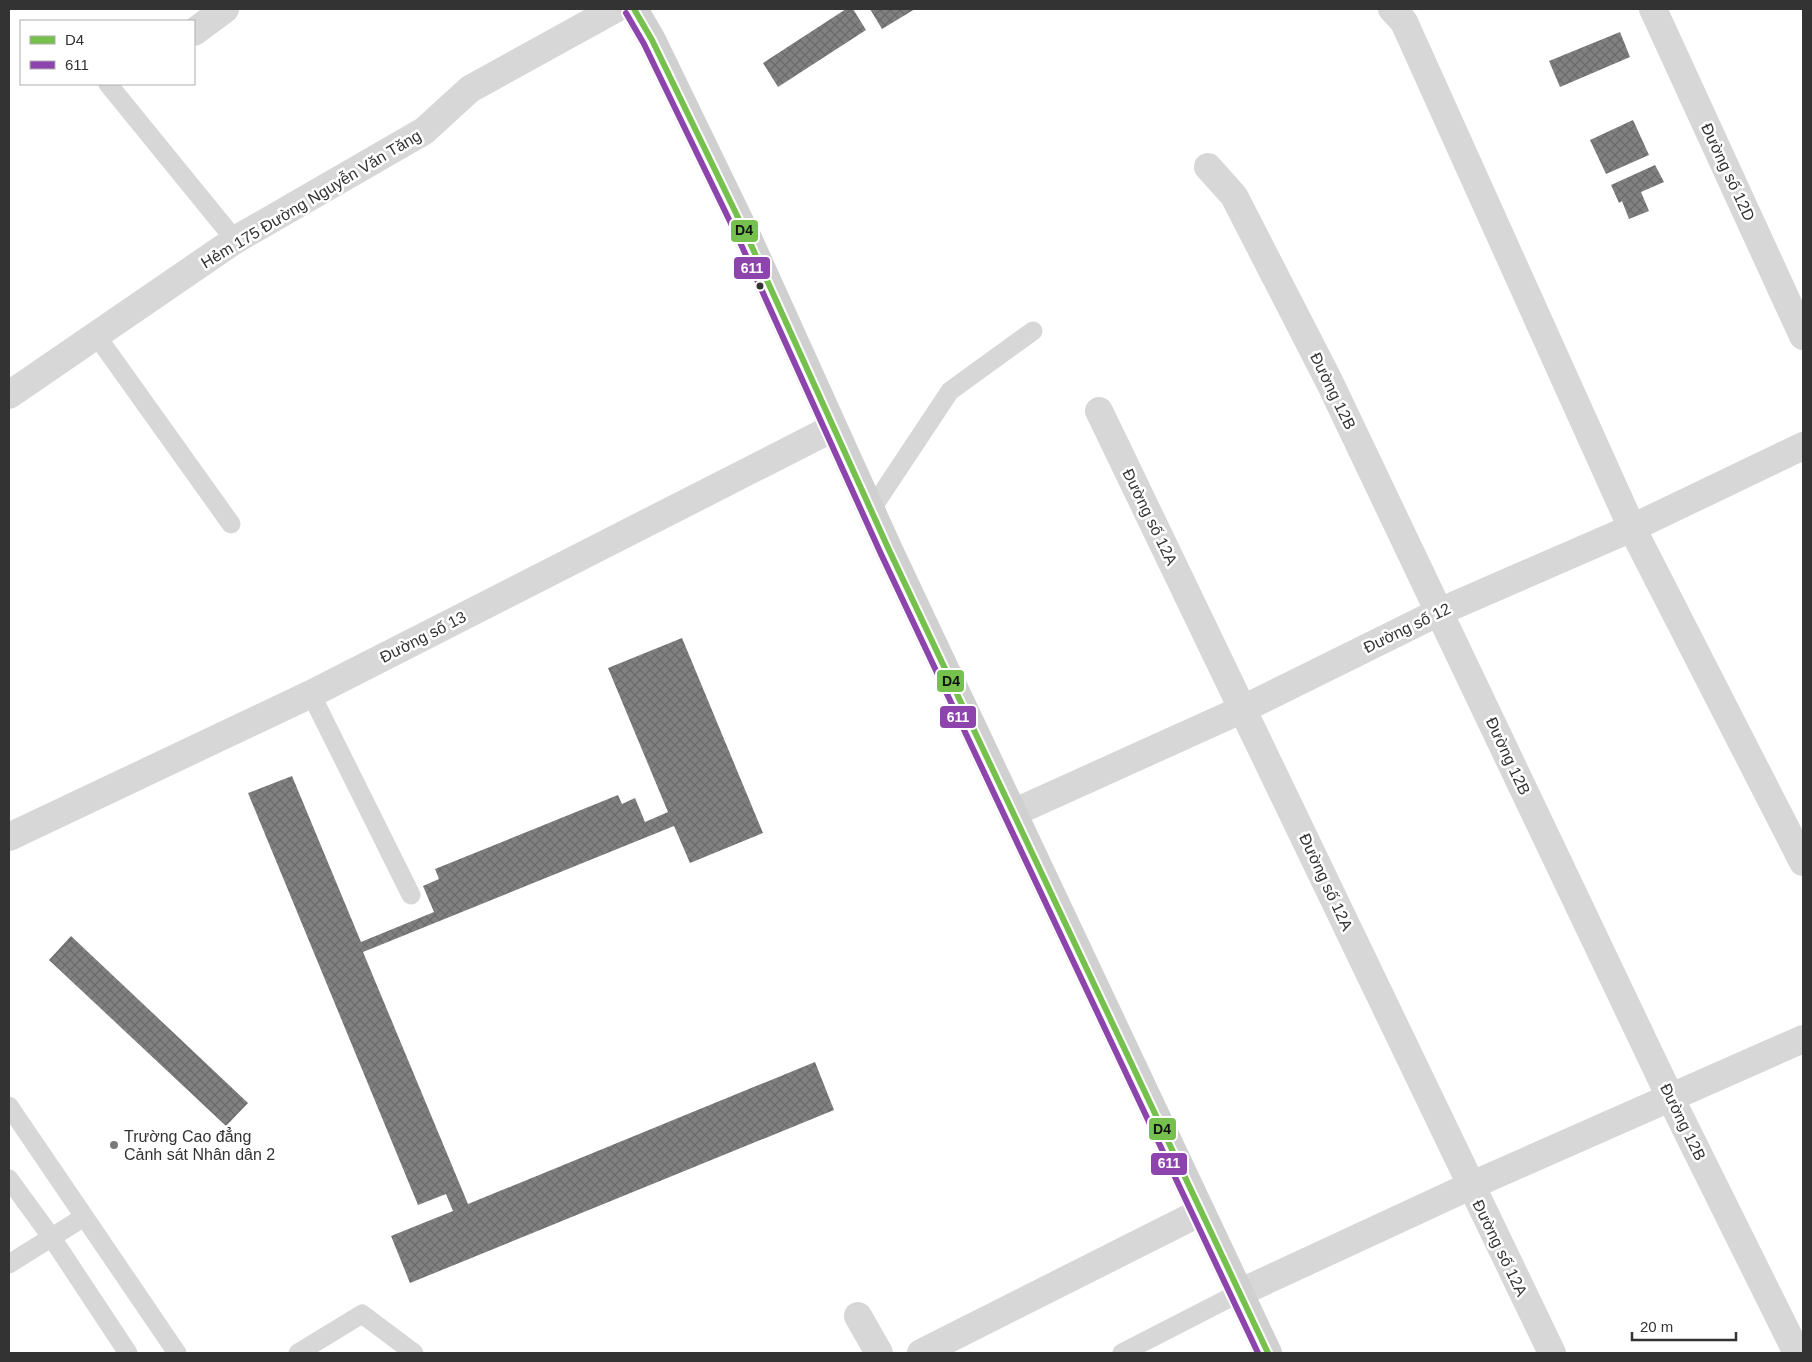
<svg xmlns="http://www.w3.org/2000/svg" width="1812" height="1362" font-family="Arial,sans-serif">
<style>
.building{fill:url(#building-cross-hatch)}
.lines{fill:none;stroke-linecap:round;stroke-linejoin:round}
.service{stroke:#d7d7d7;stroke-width:19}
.minor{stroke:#d7d7d7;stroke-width:28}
.secondary{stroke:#d0d0d0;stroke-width:28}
.bus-1-casing{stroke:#fff;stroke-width:10}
.bus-2-casing{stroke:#fff;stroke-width:10}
.bus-1{stroke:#76c04d;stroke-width:6}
.bus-2{stroke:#8e44ad;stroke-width:6}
.bus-dot{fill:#333;stroke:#fff;stroke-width:2}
.poi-dot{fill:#7a7a7a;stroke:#fff;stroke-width:2}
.labels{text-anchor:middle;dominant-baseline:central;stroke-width:5;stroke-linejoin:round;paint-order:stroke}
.street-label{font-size:16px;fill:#333;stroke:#fff}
.poi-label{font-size:16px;fill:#333;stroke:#fff;text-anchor:start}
.line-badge{stroke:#fff;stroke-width:2}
.badge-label{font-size:14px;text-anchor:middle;font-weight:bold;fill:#fff}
.pale-badge-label{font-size:14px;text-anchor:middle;font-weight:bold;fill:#111}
</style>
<defs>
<pattern id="building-cross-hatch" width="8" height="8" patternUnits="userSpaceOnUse" patternTransform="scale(1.25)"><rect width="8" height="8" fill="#818181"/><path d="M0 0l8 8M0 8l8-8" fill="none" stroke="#6a6a6a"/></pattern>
</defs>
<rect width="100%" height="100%" fill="#fff"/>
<g class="building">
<polygon points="846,9 853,9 866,30 778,87 763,63"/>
<polygon points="870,9 915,9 882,29"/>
<polygon points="1620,32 1630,57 1560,87 1549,61"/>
<polygon points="1633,120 1649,155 1606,174 1590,140"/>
<polygon points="1655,165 1664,182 1641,192 1649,211 1629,219 1622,201 1619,203 1611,185"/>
<polygon points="682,638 763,833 690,863 674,826 363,952 468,1204 815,1062 834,1110 410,1283 391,1236 453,1211 446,1194 418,1205 248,793 292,776 361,942 434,912 423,886 439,879 435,869 618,795 622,804 635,798 645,822 668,812 608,668"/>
<polygon points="71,936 248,1103 226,1126 49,960"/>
</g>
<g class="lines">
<g class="service">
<polyline points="108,84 235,240"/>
<polyline points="96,335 231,524"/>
<polyline points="871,510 950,391 1033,331"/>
<polyline points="311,694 411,895"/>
<polyline points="9,1106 177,1353"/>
<polyline points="9,1179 52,1238 128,1353"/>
<polyline points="9,1264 84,1217"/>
<polyline points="298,1353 362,1314 414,1353"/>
<polyline points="1122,1353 1239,1293"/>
</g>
<g class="minor">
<polyline points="1392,9 1404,22 1632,528 1803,862"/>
<polyline points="1653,9 1803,336"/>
<polyline points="194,32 225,9"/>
<polyline points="1208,167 1234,196 1329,381 1671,1099 1797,1353"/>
<polyline points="9,395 235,240 424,131 470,89 615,9"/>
<path d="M 1099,411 C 1251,725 1399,1041 1552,1353"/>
<polyline points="1013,813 1243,709 1439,612 1632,528 1803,446"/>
<polyline points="9,837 311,694 833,428"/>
<polyline points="1239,1293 1470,1186 1803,1039"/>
<polyline points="858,1316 879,1353"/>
<polyline points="921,1353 1201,1212"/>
</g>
<polyline class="secondary" points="634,9 652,40 747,236 889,550 1268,1353"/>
<defs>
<polyline id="bus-1" points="634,9 652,40 747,236 889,550 1268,1353"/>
<polyline id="bus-2" points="626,13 644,44 739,240 881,554 1258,1353"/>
</defs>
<use href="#bus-1" class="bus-1-casing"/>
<use href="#bus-2" class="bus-2-casing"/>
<use href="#bus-1" class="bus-1"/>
<use href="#bus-2" class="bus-2"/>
</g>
<circle class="bus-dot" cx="760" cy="286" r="4.5"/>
<circle class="poi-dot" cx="114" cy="1145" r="5"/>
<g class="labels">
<g class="street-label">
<text transform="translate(1728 172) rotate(65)">Đường số 12D</text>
<text transform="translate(311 199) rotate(-31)">Hẻm 175 Đường Nguyễn Văn Tăng</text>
<text transform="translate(1333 391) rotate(64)">Đường 12B</text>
<text transform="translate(1150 517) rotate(64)">Đường số 12A</text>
<text transform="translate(1407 628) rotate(-26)">Đường số 12</text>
<text transform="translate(423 637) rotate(-27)">Đường số 13</text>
<text transform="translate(1508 756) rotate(65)">Đường 12B</text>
<text transform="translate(1326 882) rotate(65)">Đường số 12A</text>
<text transform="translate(1683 1122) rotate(64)">Đường 12B</text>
<text transform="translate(1500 1248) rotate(64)">Đường số 12A</text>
</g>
<g class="poi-label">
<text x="124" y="1136">Trường Cao đẳng<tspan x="124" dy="18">Cảnh sát Nhân dân 2</tspan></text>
</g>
</g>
<g class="line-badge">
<rect x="730" y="219" width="29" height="24" rx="5" fill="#76c04d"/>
<rect x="733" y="256" width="38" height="24" rx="5" fill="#8e44ad"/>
<rect x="936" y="669" width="29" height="24" rx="5" fill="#76c04d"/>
<rect x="939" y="705" width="38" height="24" rx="5" fill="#8e44ad"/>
<rect x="1148" y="1117" width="29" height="24" rx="5" fill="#76c04d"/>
<rect x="1150" y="1152" width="38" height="24" rx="5" fill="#8e44ad"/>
</g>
<g class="badge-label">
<text x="752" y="273">611</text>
<text x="958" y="722">611</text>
<text x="1169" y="1168">611</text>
</g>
<g class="pale-badge-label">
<text x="744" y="235">D4</text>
<text x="951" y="686">D4</text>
<text x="1162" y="1134">D4</text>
</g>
<rect width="1812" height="1362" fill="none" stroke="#333333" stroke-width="20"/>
<rect x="20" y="20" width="175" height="65" fill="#ffffff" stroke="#adadad"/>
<rect x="30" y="36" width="25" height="8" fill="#76c04d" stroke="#adadad"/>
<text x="65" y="45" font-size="15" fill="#333333">D4</text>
<rect x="30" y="61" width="25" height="8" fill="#8e44ad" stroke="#adadad"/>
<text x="65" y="70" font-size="15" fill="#333333">611</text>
<path d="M1632 1332v8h104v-8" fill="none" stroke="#333333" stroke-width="2.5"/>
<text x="1640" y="1332" font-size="15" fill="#333333" stroke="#ffffff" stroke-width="4" paint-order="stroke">20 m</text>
</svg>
